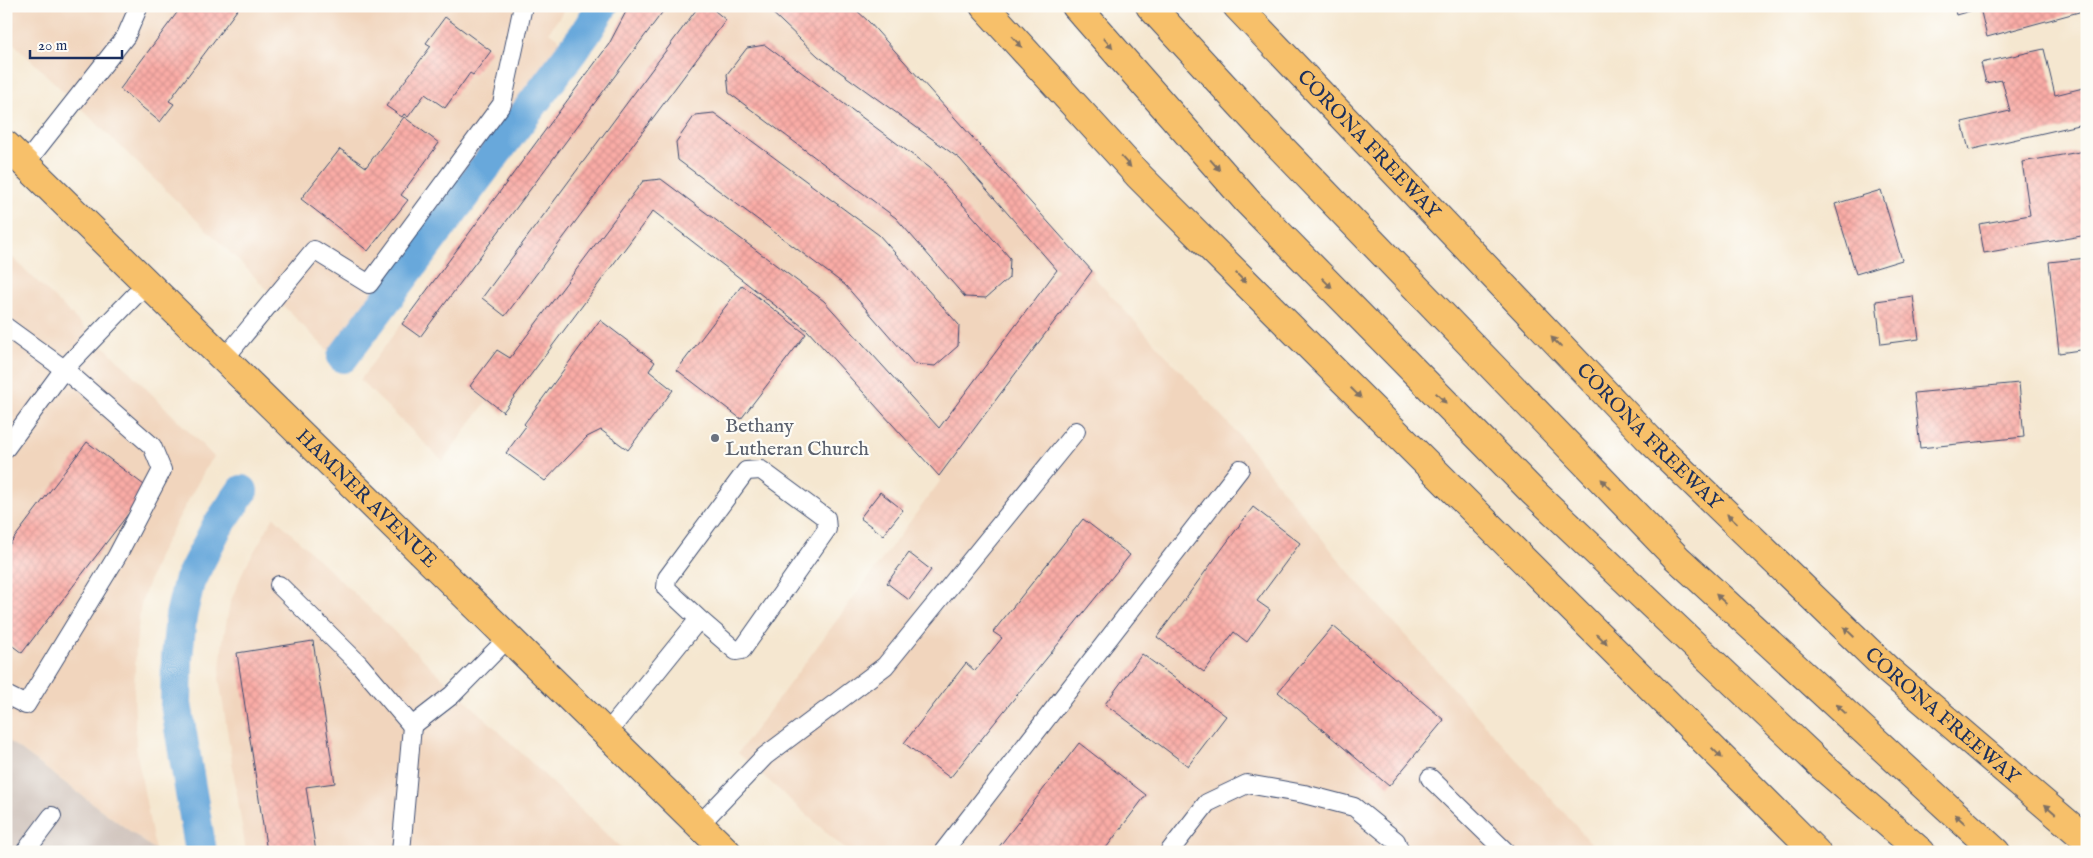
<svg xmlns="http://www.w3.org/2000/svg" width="2093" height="858" font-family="'IM FELL English',serif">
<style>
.built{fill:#f1d5bd}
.industrial{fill:#cec1ba}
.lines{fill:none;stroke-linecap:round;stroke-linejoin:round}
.canal{stroke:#68a8db;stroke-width:32}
.building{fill:url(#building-cross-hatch)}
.lane-casing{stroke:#3c4b6f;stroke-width:20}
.primary-casing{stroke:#3c4b6f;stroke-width:30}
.highway-casing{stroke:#3c4b6f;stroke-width:30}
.lane{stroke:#fff;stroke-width:18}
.primary{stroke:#f7c06b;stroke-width:28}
.highway{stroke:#f7c06b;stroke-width:28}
.oneway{fill:#7e7064}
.worship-dot{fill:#6b7280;stroke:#fdfcf7;stroke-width:2}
.labels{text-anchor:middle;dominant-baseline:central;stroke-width:4.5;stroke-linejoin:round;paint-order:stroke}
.street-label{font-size:20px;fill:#1b2f5e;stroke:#fdfcf7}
.worship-label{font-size:20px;fill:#5b616d;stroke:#fdfcf7;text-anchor:start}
</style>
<defs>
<pattern id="building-cross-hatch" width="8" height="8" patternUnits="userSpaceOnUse" patternTransform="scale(1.25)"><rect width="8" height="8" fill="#faaca6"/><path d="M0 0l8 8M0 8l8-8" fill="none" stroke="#d69491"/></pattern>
</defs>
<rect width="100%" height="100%" fill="#fdfcf7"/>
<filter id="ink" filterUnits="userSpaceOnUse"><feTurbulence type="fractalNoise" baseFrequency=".02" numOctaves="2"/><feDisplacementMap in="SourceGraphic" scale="10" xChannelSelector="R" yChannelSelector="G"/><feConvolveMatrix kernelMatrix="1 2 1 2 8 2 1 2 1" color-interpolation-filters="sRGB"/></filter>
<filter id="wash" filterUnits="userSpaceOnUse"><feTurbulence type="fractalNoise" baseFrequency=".0096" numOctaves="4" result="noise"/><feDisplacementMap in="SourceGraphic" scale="20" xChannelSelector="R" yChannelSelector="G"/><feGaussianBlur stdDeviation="1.12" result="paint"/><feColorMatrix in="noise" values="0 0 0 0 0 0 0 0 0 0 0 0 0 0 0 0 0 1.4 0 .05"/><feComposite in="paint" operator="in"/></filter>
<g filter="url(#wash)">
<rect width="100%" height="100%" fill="#f5e7d0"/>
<g class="built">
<polygon points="6,6 567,6 549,32 564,43 331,354 242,264 6,36"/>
<polygon points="628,6 853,6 1094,272 1093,276 1238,434 1352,576 1599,852 848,852 738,753 941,480 804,331 654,212 503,415 486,402 443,461 360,380 608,44"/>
<polygon points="6,251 123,365 214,457 207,466 159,554 141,603 136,644 134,691 136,748 155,850 6,739"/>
<polygon points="274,517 625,852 246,852 219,678 223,641 230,603 244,569"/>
</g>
<polygon class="industrial" points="6,739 155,850 158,852 6,852"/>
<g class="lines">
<g class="canal">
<polyline points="343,357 585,34 602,6"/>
<polyline points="201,852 176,704 177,658 181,616 189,582 197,566 217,527 242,491"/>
</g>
</g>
<g id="blocks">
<g class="building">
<polygon points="182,6 240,6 169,101 174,104 160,122 120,89"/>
<polygon points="629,6 667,6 420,337 402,324 609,44"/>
<polygon points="699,6 709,6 726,20 505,316 482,298"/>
<polygon points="765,6 852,6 869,22 1092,271 939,476 807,330 653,211 503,412 470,386 497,350 510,358 643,181 661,179 824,301 939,428 1057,270 960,159 818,56"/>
<polygon points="1954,6 2077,6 2079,12 1987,37 1980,8 1956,15"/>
<polygon points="445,17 491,51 473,75 470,73 445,108 425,94 408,117 404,114 402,117 386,106 431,46 426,43"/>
<polygon points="765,45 930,168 1010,258 1009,278 986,298 965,297 896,218 729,93 727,74 747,48"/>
<polygon points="2044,49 2055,95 2087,87 2087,123 1969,150 1962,122 2010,111 2002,80 1986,83 1981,63"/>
<polygon points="714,113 879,235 959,325 958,346 935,366 914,364 845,285 678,160 676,142 695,115"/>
<polygon points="404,117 439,143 401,195 408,200 368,251 301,199 340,149 366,167"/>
<polygon points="2085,151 2087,235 1984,253 1979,224 2030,215 2022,162"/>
<polygon points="1881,190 1902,260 1856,274 1835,204"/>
<polygon points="2087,258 2087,349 2059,353 2049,262"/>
<polygon points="742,285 806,334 741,419 677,370"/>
<polygon points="1913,296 1919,339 1881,344 1876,301"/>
<polygon points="600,320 655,362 649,371 673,390 628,450 601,430 587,437 545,481 506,453 526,426 524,424"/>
<polygon points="2019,383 2024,437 1920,448 1914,393"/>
<polygon points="87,442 148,488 22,653 6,641 6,549"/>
<polygon points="880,492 903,510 883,535 860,518"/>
<polygon points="1253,507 1300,543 1257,601 1270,610 1247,642 1234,632 1204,672 1157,637"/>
<polygon points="1083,519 1130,555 950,778 904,743 966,663 975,671 1002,638 993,632"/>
<polygon points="909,553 931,570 909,600 887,583"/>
<polygon points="1333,626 1444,720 1389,786 1278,692"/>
<polygon points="313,641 335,783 306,787 316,852 267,852 237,653"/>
<polygon points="1142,654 1226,716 1188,766 1105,704"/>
<polygon points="1079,743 1146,795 1103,852 995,852"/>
</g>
</g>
</g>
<g filter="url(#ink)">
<use href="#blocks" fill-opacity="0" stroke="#3c4b6f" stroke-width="1"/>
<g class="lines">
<defs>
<g id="lane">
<polyline points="25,164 126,36 139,6"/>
<polyline points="6,327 64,369 147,283"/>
<polyline points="224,359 314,250 369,284 502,104 523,6"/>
<polyline points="6,448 64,369 152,446 162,470 117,556 26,705 6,695"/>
<polyline points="279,585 359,664 412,726"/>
<polyline points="607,733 699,619 736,651 742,650 827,529 826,518 761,470 746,471 667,578 666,588 699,619"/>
<polyline points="1430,778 1506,852"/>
<polyline points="699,825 765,756 885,666 1076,431"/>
<polyline points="25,852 52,816"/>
<polyline points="401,852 412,726 452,695 508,638"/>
<polyline points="943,852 1240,469"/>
<polyline points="1169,852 1207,803 1247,784 1304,794 1354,807 1396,841 1400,852"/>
</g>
<g id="primary">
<path id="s1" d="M 6,145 L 727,852"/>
</g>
<g id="highway">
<polyline points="984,6 1139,176 1816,852"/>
<polyline points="1076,6 1248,202 1532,491 1823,767 1921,852"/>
<polyline points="1150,6 1264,130 1677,558 1996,852"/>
<path id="s2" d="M 1237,6 L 1649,439 L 1888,670 L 2087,840"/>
</g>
</defs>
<use href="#lane" class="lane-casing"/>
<use href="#primary" class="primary-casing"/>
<use href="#highway" class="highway-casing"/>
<use href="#lane" class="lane"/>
<use href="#primary" class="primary"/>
<use href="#highway" class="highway"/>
</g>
<defs><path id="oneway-solid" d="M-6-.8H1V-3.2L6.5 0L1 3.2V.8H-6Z" transform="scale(1.25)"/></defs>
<g class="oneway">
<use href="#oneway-solid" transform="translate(1017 42) rotate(48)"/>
<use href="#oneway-solid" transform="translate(1108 43) rotate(49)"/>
<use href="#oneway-solid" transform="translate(1126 162) rotate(48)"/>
<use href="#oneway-solid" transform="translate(1215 165) rotate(49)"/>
<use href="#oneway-solid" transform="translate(1241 278) rotate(45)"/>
<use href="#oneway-solid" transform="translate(1327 283) rotate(45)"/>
<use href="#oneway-solid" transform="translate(1556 342) rotate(-134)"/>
<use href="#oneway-solid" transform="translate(1356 393) rotate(45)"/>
<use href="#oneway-solid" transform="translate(1441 398) rotate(45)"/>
<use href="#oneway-solid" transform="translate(1606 484) rotate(-134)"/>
<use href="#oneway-solid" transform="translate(1732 519) rotate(-136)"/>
<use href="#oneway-solid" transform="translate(1721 599) rotate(-137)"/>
<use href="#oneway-solid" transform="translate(1849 632) rotate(-136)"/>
<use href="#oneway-solid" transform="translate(1602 639) rotate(45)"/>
<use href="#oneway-solid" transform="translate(1841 709) rotate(-137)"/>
<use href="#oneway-solid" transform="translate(1717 753) rotate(45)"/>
<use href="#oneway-solid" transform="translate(2050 809) rotate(-139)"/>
<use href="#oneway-solid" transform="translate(1960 819) rotate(-137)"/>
</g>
</g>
<circle class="worship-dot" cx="715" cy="438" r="5"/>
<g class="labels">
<g class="street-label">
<text stroke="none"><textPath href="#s2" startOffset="191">CORONA FREEWAY</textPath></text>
<text stroke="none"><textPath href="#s2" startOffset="596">CORONA FREEWAY</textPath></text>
<text stroke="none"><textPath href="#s1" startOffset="505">HAMNER AVENUE</textPath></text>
<text stroke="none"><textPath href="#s2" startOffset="1001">CORONA FREEWAY</textPath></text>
</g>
<g class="worship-label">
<text x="725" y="426">Bethany<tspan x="725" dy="23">Lutheran Church</tspan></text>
</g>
</g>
<rect width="2093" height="858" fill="none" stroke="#fdfcf7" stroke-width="25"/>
<path d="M30 50v8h92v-8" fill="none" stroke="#1b2f5e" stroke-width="2.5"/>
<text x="38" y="50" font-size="15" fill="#1b2f5e" stroke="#fdfcf7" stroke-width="4" paint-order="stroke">20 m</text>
</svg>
